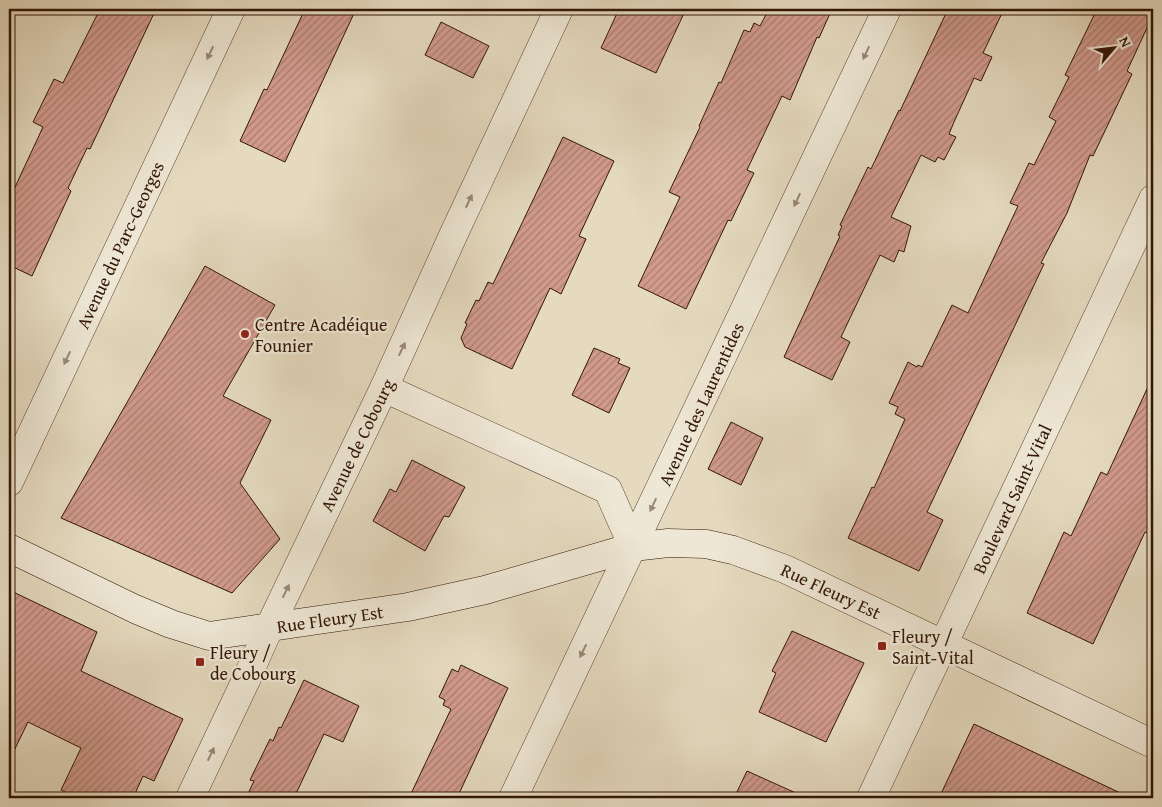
<svg xmlns="http://www.w3.org/2000/svg" width="1162" height="807" font-family="'Gentium Book Plus',serif">
<style>
.building{fill:url(#building-hatch);stroke:#321605}
.lines{fill:none;stroke-linecap:round;stroke-linejoin:round}
.street-casing{stroke:#5f4734;stroke-width:29}
.secondary-casing{stroke:#321605;stroke-width:29}
.street{stroke:#eee7d5;stroke-width:28}
.secondary{stroke:#eee7d5;stroke-width:28}
.oneway{fill:#998977}
.poi-dot{fill:#8f2418;stroke:#eee7d5;stroke-width:2}
.labels{text-anchor:middle;dominant-baseline:central;stroke-width:4.5;stroke-linejoin:round;paint-order:stroke}
.street-label{font-size:18px;fill:#321605;stroke:#eee7d5}
.poi-label{font-size:18px;fill:#321605;stroke:#eee7d5;text-anchor:start}
</style>
<defs>
<pattern id="building-hatch" width="6" height="6" patternUnits="userSpaceOnUse" patternTransform="scale(1.25)"><rect width="6" height="6" fill="#d19a8d"/><path d="M-1 1l2-2M0 6l6-6M5 7l2-2" fill="none" stroke="#aa7d71"/></pattern>
</defs>
<rect width="100%" height="100%" fill="#e5dabf"/>
<filter id="stains"><feTurbulence type="fractalNoise" baseFrequency=".004" numOctaves="4"/><feColorMatrix values="0 0 0 0 .2 0 0 0 0 .09 0 0 0 0 .02 0 0 0 .5 -.17"/></filter>
<radialGradient id="worn" r=".72"><stop offset=".6" stop-color="#630" stop-opacity="0"/><stop offset="1" stop-color="#630" stop-opacity=".3"/></radialGradient>
<g class="building">
<polygon points="100,9 156,9 90,149 87,148 68,188 71,191 32,276 9,265 9,200 43,127 33,122 54,79 63,83"/>
<polygon points="305,9 356,9 285,162 240,141 264,89 267,90"/>
<polygon points="619,9 686,9 656,73 601,48"/>
<polygon points="769,9 832,9 819,38 817,37 790,100 782,96 747,170 754,173 731,221 728,220 686,309 638,286 680,197 669,192 700,127 699,126 719,82 721,83 744,30 750,32 754,23 760,26"/>
<polygon points="948,9 1004,9 983,53 992,57 981,81 974,78 954,122 949,134 956,137 944,160 938,157 935,162 921,155 891,217 911,226 904,252 899,250 894,262 880,255 841,337 850,342 832,380 784,357 840,236 838,235 842,226 840,225 868,167 871,169 899,110 900,111"/>
<polygon points="1097,9 1153,9 1153,15 1127,71 1132,74 1093,156 1090,155 1067,213 1041,263 1044,264 927,512 943,520 919,571 848,538 872,487 874,488 905,419 895,414 898,407 889,403 908,362 917,367 918,365 922,367 952,305 968,313 1018,206 1010,203 1029,163 1034,165 1056,121 1049,117 1069,77 1065,75"/>
<polygon points="441,22 489,46 473,78 425,55"/>
<polygon points="563,137 614,161 579,236 586,239 561,294 550,288 512,369 465,347 461,338 467,324 465,323 476,300 479,301 488,282 493,284"/>
<polygon points="205,266 275,305 223,396 271,420 240,483 280,539 232,593 61,518"/>
<polygon points="594,348 620,359 618,363 630,368 609,413 572,395"/>
<polygon points="1153,376 1153,536 1145,532 1093,644 1027,613 1064,532 1071,536 1101,472 1107,475"/>
<polygon points="731,422 763,438 741,485 708,469"/>
<polygon points="412,460 465,487 449,517 444,516 425,551 373,521 390,489 396,492"/>
<polygon points="9,590 97,632 81,671 183,719 154,781 143,776 133,798 77,798 61,790 81,748 28,722 9,761"/>
<polygon points="792,631 864,663 826,742 759,712 776,673 772,671"/>
<polygon points="461,665 508,688 457,798 409,798 451,709 443,705 445,700 439,697 452,669 458,672"/>
<polygon points="304,680 359,706 343,742 324,734 294,798 246,798 254,781 250,780 270,739 273,741 279,727 281,728"/>
<polygon points="974,724 1131,798 939,798"/>
<polygon points="747,771 807,798 734,798"/>
</g>
<g class="lines">
<defs>
<g id="street">
<polyline points="384,388 608,490 633,547"/>
<polyline points="9,482 231,9"/>
<polyline points="190,798 246,680 269,628 384,388 456,229 559,9"/>
<polyline points="513,798 887,9"/>
<polyline points="871,798 1153,199"/>
</g>
<polyline id="secondary" points="9,548 135,609 171,624 209,636 408,607 485,590 633,547 668,543 706,544 733,550 785,569 1153,744"/>
</defs>
<use href="#street" class="street-casing"/>
<use href="#secondary" class="secondary-casing"/>
<use href="#street" class="street"/>
<use href="#secondary" class="secondary"/>
</g>
<defs><path id="oneway-solid" d="M-6-.8H1V-3.2L6.5 0L1 3.2V.8H-6Z" transform="scale(1.25)"/></defs>
<g class="oneway">
<use href="#oneway-solid" transform="translate(210 53) rotate(115)"/>
<use href="#oneway-solid" transform="translate(866 53) rotate(115)"/>
<use href="#oneway-solid" transform="translate(797 200) rotate(115)"/>
<use href="#oneway-solid" transform="translate(469 201) rotate(-65)"/>
<use href="#oneway-solid" transform="translate(402 349) rotate(-65)"/>
<use href="#oneway-solid" transform="translate(67 358) rotate(115)"/>
<use href="#oneway-solid" transform="translate(653 505) rotate(115)"/>
<use href="#oneway-solid" transform="translate(286 591) rotate(-64)"/>
<use href="#oneway-solid" transform="translate(583 651) rotate(116)"/>
<use href="#oneway-solid" transform="translate(211 754) rotate(-65)"/>
</g>
<g class="poi-dot">
<circle cx="245" cy="334" r="5"/>
<rect x="877" y="641" width="10" height="10" rx="2.5"/>
<rect x="195" y="657" width="10" height="10" rx="2.5"/>
</g>
<g class="labels">
<g class="street-label">
<text transform="translate(120 245) rotate(-65)">Avenue du Parc-Georges</text>
<text transform="translate(701 404) rotate(-65)">Avenue des Laurentides</text>
<text transform="translate(357 445) rotate(-64)">Avenue de Cobourg</text>
<text transform="translate(1012 499) rotate(-65)">Boulevard Saint-Vital</text>
<text transform="translate(831 591) rotate(25)">Rue Fleury Est</text>
<text transform="translate(330 619) rotate(-8)">Rue Fleury Est</text>
</g>
<g class="poi-label">
<text x="255" y="324">Centre Acadéique<tspan x="255" dy="21">Founier</tspan></text>
<text x="892" y="636">Fleury /<tspan x="892" dy="21">Saint-Vital</tspan></text>
<text x="210" y="652">Fleury /<tspan x="210" dy="21">de Cobourg</tspan></text>
</g>
</g>
<rect width="1162" height="807" fill="none" stroke="#e5dabf" stroke-width="30"/>
<rect x="10" y="10" width="1142" height="787" fill="none" stroke="#321605" stroke-width="2.5"/>
<rect x="15" y="15" width="1132" height="777" fill="none" stroke="#321605"/>
<g transform="translate(1114 48) rotate(62)" stroke="#eee7d5" stroke-width="4" paint-order="stroke">
<path d="M0-4L9 19L0 12L-9 19Z" fill="#321605"/>
<text y="-8" font-size="14" font-weight="bold" text-anchor="middle" fill="#321605">N</text>
</g>
<rect width="100%" height="100%" filter="url(#stains)"/>
<rect width="100%" height="100%" fill="url(#worn)"/>
</svg>
